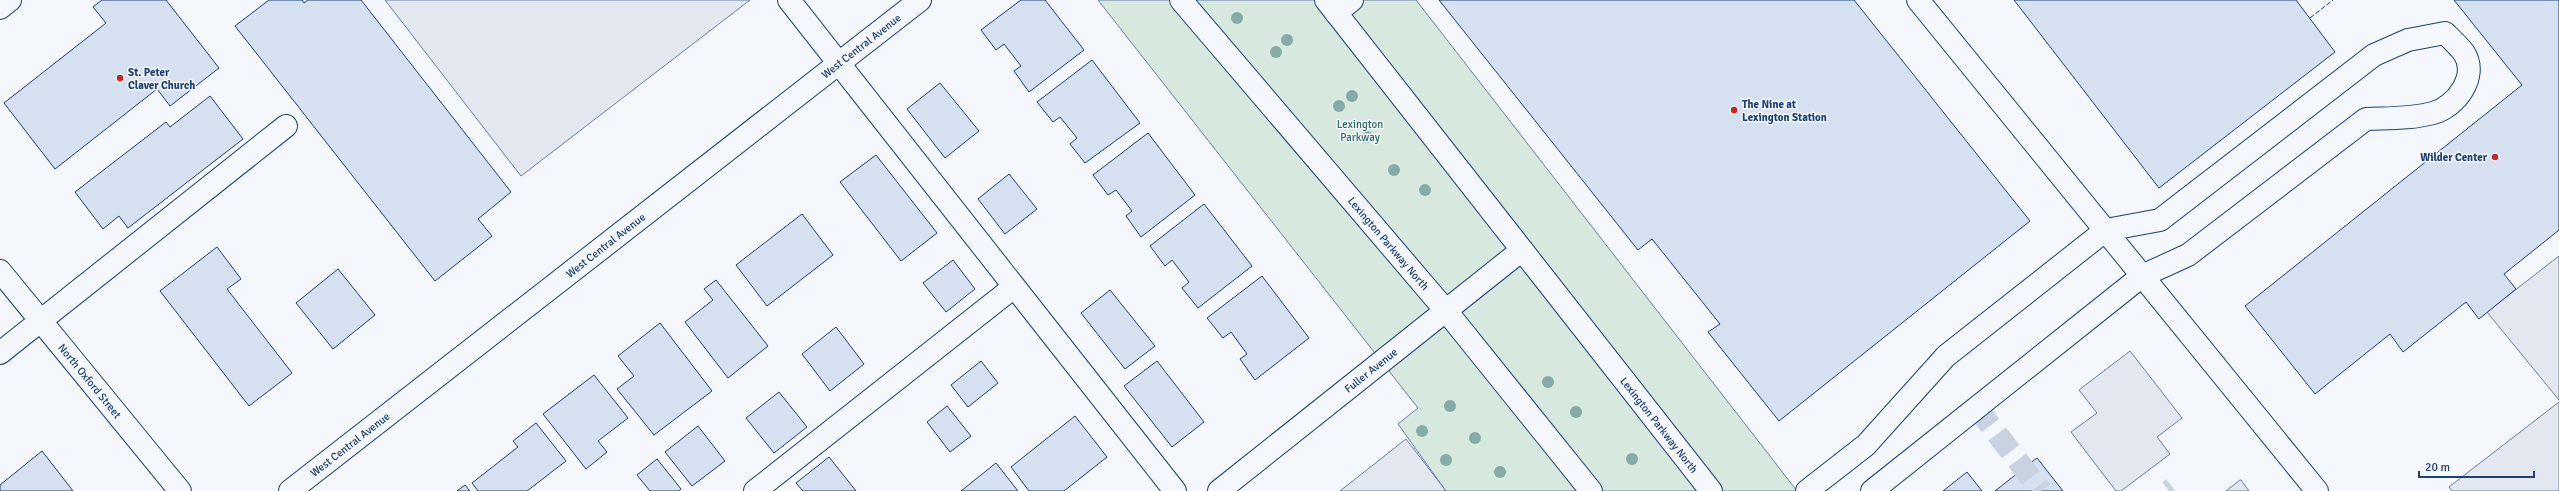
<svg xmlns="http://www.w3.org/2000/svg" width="2559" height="491" font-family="Signika,sans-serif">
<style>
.green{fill:#d7e8df;stroke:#687fa3}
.parking{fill:#e3e8f0;stroke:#687fa3}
.building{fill:#d5e0f0;stroke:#1d3f73}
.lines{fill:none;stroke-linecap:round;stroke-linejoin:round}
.minor-tunnel{stroke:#c9d2e0;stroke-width:22;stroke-dasharray:22 11;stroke-linecap:butt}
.minor-casing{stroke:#1d3f73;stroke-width:24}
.major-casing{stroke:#1d3f73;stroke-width:24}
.minor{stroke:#f4f7fb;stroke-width:22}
.major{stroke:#f4f7fb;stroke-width:22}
.fence{stroke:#1d3f73;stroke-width:1;stroke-dasharray:5 2;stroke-linecap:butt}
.tree{fill:#86aba6}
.poi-dot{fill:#c62828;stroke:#f4f7fb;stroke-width:1.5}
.labels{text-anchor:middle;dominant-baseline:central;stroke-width:3;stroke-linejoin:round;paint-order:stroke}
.street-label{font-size:11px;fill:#1d3f73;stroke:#f4f7fb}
.poi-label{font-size:11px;font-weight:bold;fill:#1d3f73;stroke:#f4f7fb;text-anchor:start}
.park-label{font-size:11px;fill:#2c6c60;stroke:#f4f7fb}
</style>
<rect width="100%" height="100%" fill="#f4f7fb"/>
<polygon class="green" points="1098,0 1416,0 1797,491 1446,491 1398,424 1418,408"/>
<g class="parking">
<polygon points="385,0 750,0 521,176"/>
<polygon points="2559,256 2559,400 2487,312"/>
<polygon points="2130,351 2182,418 2157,437 2170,454 2121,491 2116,491 2071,432 2097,413 2079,390"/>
<polygon points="2559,402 2559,491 2452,491 2449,487"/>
<polygon points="1406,439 1446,491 1340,491"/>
<polygon points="2241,480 2249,491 2226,491 2240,480"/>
</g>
<g class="building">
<polygon points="102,0 166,0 219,68 170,106 157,89 55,169 4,103 106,23 93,7"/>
<polygon points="269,0 302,0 304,3 308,0 361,0 511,192 478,219 492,236 435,281 235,26"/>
<polygon points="1021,0 1045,0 1084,50 1029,92 1014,71 1021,66 1004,44 996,50 981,30"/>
<polygon points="1439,0 1854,0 2030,221 1779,421 1708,332 1720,324 1652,239 1638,250"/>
<polygon points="2014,0 2296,0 2335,52 2159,188"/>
<polygon points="2454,0 2559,0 2559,230 2504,274 2516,289 2479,319 2466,302 2403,352 2390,334 2315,394 2245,306 2522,85"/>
<polygon points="1092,60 1140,123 1085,163 1070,144 1077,138 1060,117 1053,122 1037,102"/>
<polygon points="940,83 979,131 945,158 907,109"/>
<polygon points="210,96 243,139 128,228 119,216 103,229 75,192 166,122 170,127"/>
<polygon points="1148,133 1195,195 1141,237 1126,216 1132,211 1116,190 1108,195 1093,175"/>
<polygon points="876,155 937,233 901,261 840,182"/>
<polygon points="1009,174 1037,209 1005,234 978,199"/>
<polygon points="1204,204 1252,266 1198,308 1182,288 1189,282 1172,260 1165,266 1150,246"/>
<polygon points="802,214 833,255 767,306 736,265"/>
<polygon points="217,247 241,279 227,289 292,373 249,406 160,291"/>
<polygon points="953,260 975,289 946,312 923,283"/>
<polygon points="338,269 375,315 333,349 296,303"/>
<polygon points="1262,276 1309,338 1255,380 1240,359 1247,354 1231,332 1223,338 1207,318"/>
<polygon points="716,280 768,346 728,378 685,322 713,300 704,289"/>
<polygon points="1110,290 1155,346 1125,369 1081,313"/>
<polygon points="660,323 712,391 654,435 617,389 634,376 618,356"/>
<polygon points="836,327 864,364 830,391 802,354"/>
<polygon points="981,361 998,383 968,407 951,385"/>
<polygon points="1157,361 1204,422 1172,447 1124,386"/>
<polygon points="594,375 628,418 598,441 607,452 586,469 543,414"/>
<polygon points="779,392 807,427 774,453 746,418"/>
<polygon points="947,406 971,436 950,452 927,422"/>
<polygon points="1075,416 1107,457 1064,491 1029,491 1011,467"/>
<polygon points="536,423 566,461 527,491 478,491 472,483 518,447 513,441"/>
<polygon points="698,426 725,461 692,486 665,452"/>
<polygon points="42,451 73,491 0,491 0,485"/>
<polygon points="829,457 856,491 803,491 796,483"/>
<polygon points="2037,458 2063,491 1995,491"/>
<polygon points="657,459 681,489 679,491 650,491 637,475"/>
<polygon points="996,463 1018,491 961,491"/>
<polygon points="1967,472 1982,491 1943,491"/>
<polygon points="465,485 470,491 457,491"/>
</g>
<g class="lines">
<g class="minor-tunnel">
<polyline points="1977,408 2041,491"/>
<polyline points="2169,491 2173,488"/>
</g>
<defs>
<g id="minor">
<polyline points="789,0 1175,491"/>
<polyline points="1918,0 2317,491"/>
<polyline points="0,8 10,0"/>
<polyline points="1336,13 1352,0"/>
<path id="s1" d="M 0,271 L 180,491"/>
<polyline points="0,353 286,126"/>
<path id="s2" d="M 290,491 L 920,0"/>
<polyline points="755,491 1014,287"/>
<path id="s3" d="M 1219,491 L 1522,250"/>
<path d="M 1807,491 L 1866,445 L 1946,356 L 2106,230 L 2160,220 L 2374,55 L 2408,40 L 2445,33 C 2451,39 2459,46 2464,53 C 2479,76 2456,107 2433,113 C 2411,119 2388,118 2366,119 L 2188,255 L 2142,276 L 1872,491"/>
</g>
<g id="major">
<path id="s4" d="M 1181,0 L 1447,312 L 1591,491"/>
<path id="s5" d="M 1326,0 L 1711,491"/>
</g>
</defs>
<use href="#minor" class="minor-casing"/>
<use href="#major" class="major-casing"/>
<use href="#minor" class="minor"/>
<use href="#major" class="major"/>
<polyline class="fence" points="2310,18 2333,0"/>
</g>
<g class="tree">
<circle cx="1237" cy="18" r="6"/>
<circle cx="1287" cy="40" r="6"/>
<circle cx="1276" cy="52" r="6"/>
<circle cx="1352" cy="96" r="6"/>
<circle cx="1339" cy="106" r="6"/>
<circle cx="1367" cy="137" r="6"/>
<circle cx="1394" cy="170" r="6"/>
<circle cx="1425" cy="190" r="6"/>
<circle cx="1548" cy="382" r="6"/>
<circle cx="1450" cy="406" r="6"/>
<circle cx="1576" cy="412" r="6"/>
<circle cx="1422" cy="431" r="6"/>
<circle cx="1475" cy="438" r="6"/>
<circle cx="1632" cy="459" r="6"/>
<circle cx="1446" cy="460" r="6"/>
<circle cx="1500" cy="472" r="6"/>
</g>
<g class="poi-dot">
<circle cx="120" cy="78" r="4"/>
<circle cx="1734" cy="110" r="4"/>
<circle cx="2495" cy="157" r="4"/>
</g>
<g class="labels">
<g class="street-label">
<text stroke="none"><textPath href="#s2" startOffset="724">West Central Avenue</textPath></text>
<text stroke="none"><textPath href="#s4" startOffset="320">Lexington Parkway North</textPath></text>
<text stroke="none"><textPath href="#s2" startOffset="400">West Central Avenue</textPath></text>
<text stroke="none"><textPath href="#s3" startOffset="194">Fuller Avenue</textPath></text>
<text stroke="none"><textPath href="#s1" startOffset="142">North Oxford Street</textPath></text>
<text stroke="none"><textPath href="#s5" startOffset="540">Lexington Parkway North</textPath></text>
<text stroke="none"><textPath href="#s2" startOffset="76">West Central Avenue</textPath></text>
</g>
<g class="poi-label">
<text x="128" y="72">St. Peter<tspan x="128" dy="13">Claver Church</tspan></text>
<text x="1742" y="104">The Nine at<tspan x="1742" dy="13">Lexington Station</tspan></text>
<text x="2487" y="157" text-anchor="end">Wilder Center</text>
</g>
<g class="park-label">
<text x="1360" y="124">Lexington<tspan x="1360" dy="13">Parkway</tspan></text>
</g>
</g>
<path d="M2419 471v6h115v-6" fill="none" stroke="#1d3f73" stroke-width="2"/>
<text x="2425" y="471" font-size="12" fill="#1d3f73" stroke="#f4f7fb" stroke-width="3" paint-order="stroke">20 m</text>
</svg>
